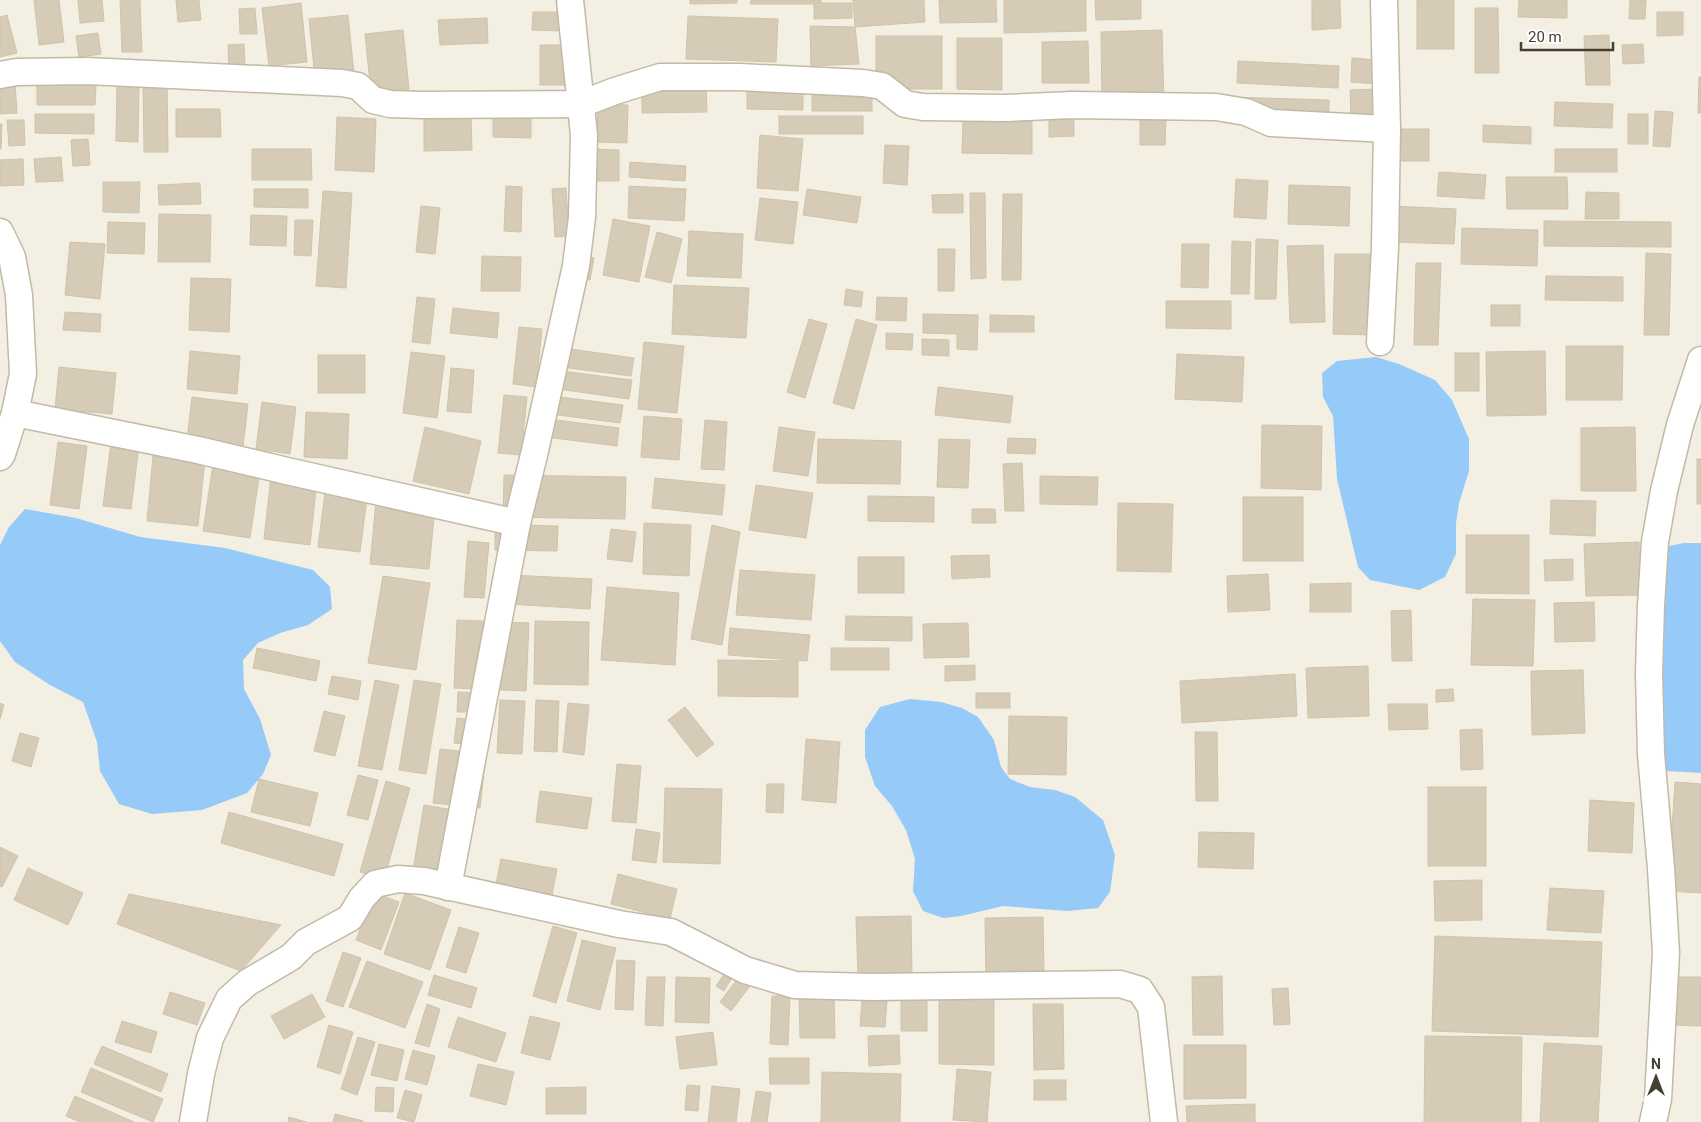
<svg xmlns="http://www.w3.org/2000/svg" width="1701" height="1122" font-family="Roboto,sans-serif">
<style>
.water{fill:#96caf8}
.building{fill:#d5cbb6;stroke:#d1c3a8}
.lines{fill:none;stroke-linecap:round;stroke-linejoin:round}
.street-casing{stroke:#c2baa6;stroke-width:29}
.street{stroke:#fff;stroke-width:26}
</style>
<rect width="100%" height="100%" fill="#f3efe2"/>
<g class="water">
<polygon points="1376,357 1399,364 1435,380 1452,400 1469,439 1469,471 1459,503 1456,523 1456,554 1445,577 1419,590 1370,580 1358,567 1337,479 1333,416 1323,397 1322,373 1337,361"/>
<polygon points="25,509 76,518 140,537 225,548 313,570 330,587 332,609 308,625 280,633 258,643 243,660 244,689 260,719 271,755 263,774 247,793 202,810 152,814 119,804 100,771 97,742 83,702 50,685 15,662 0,641 0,545 9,527"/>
<polygon points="1684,543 1701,543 1701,773 1666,771 1662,768 1659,751 1663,551 1669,546"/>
<polygon points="910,699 941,702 962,708 978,717 994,740 1001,767 1010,779 1030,787 1055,790 1075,797 1103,820 1115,855 1110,892 1098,908 1067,911 1003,906 961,916 943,918 923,911 913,891 915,859 906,830 892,806 875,786 865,757 865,730 880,707"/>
</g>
<g class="building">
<polygon points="34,0 59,0 64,42 39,45"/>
<polygon points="78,0 102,0 104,21 80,23"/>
<polygon points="120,0 140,0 142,52 122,52"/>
<polygon points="176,0 199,0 201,20 178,22"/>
<polygon points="690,0 737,0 737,3 690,4"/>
<polygon points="751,0 821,0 821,4 750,4"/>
<polygon points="853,0 924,0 925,22 855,27"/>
<polygon points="939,0 996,0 997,22 940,23"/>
<polygon points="1004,0 1086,0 1086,31 1004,33"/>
<polygon points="1095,0 1141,0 1141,19 1096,20"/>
<polygon points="1312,0 1340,0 1341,28 1312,30"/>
<rect x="1417" y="0" width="37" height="49"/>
<polygon points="1519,0 1567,0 1567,18 1518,17"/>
<polygon points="1630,0 1646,0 1645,19 1629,19"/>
<polygon points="301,3 307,62 269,66 262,8"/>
<polygon points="814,3 852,3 852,18 814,19"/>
<polygon points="255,8 257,34 240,34 239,9"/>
<polygon points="1475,8 1498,8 1499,73 1475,73"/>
<polygon points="533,12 562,12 561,31 532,30"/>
<polygon points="1657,12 1683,12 1683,35 1657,36"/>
<polygon points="7,15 17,53 0,57 0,17"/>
<polygon points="348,15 354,74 315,78 309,19"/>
<polygon points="688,16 778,19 776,62 686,59"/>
<polygon points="487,18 488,43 440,45 438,20"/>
<polygon points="810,26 855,27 859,64 811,66"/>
<polygon points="403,30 409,89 371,93 365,34"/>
<polygon points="1162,30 1164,104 1102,105 1101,32"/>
<polygon points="98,33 101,54 79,57 76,36"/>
<polygon points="1609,35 1610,85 1586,85 1584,36"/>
<rect x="876" y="36" width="66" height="53"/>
<polygon points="957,38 1002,38 1002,90 957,89"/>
<polygon points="1088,41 1089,83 1042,83 1042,42"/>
<polygon points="244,44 245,69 229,70 228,45"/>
<polygon points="1643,44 1644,63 1623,64 1622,45"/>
<rect x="540" y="45" width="30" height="40"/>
<polygon points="1352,58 1378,60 1376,84 1351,82"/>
<polygon points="1238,61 1339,66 1338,88 1237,83"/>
<polygon points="14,68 17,113 0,114 0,69"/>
<polygon points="1699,77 1701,77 1701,113 1698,113"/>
<polygon points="117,82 139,82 138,142 116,141"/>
<polygon points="167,82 168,152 144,152 143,83"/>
<polygon points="37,85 96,85 95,105 37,105"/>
<polygon points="706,85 707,112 642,113 642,86"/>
<polygon points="747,86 803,87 803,110 747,109"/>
<polygon points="1376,89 1377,115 1351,116 1350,90"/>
<rect x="812" y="92" width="60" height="19"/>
<polygon points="1229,97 1329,100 1329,119 1228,116"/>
<polygon points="1555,102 1613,104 1612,128 1554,126"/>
<polygon points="598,104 628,105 627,143 597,142"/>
<polygon points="176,109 220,109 221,137 176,137"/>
<polygon points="1655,111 1673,112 1670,147 1653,146"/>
<polygon points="493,112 531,112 531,138 493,137"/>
<polygon points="35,114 94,114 94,134 35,133"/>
<polygon points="424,114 471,114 472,150 424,151"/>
<polygon points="1074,114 1074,136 1049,137 1049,115"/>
<rect x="1628" y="114" width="20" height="30"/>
<rect x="779" y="116" width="84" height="18"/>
<polygon points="1140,116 1166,116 1165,145 1140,145"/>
<polygon points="337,117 376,119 374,172 335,170"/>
<polygon points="963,119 1032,119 1032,154 962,153"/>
<polygon points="7,120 24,120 25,145 9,146"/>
<polygon points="0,124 2,124 1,149 0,149"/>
<polygon points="1483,125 1531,127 1531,144 1483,142"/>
<rect x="1395" y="129" width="34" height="32"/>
<polygon points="760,135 803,139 798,191 757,188"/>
<polygon points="88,139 90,165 73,166 71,140"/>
<polygon points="885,145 909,146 907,185 883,183"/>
<polygon points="252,149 311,149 312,180 252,180"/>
<polygon points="594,149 619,150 619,181 593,181"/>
<rect x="1555" y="149" width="62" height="23"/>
<polygon points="61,157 63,181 36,182 34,159"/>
<polygon points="23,159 24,185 0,186 0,160"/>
<polygon points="630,162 686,166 685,181 629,177"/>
<polygon points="1439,172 1486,175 1484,199 1437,196"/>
<polygon points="1506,177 1567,177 1568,209 1507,209"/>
<polygon points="1236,179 1268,181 1266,219 1234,217"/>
<polygon points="103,182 140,182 139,213 103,212"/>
<polygon points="200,183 201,204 159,205 158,185"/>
<polygon points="1289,185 1350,187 1349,226 1288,224"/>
<polygon points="506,186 522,187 521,232 504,231"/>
<polygon points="629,186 686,189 684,221 628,218"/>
<polygon points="566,188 569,236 555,237 552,189"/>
<polygon points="254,189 308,189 308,208 254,207"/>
<polygon points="807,189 861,197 857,223 803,215"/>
<polygon points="323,191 352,193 346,288 316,286"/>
<polygon points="1586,192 1619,193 1619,219 1585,219"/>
<polygon points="970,193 985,193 986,278 971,279"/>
<polygon points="963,194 963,213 933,213 932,195"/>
<polygon points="1003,194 1022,194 1021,280 1002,280"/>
<polygon points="760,198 798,202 793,244 755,240"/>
<polygon points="421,206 440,208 435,254 416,252"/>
<polygon points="1393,206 1456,209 1454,244 1392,242"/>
<polygon points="159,214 211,215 210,262 158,262"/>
<polygon points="251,215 287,216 286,246 250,245"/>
<polygon points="613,219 650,226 639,282 603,275"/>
<polygon points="295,220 313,220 311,256 294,255"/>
<polygon points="1544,221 1671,222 1671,247 1544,246"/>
<polygon points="108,222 145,223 144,254 107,253"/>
<polygon points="1462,228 1538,230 1537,266 1461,264"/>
<polygon points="689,231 743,234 741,278 687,276"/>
<polygon points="657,232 682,239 671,283 645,277"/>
<polygon points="1256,239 1278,240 1276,299 1255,299"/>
<polygon points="1232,241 1251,242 1249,294 1231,294"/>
<polygon points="70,242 105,244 100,299 65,295"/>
<polygon points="1182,244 1209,244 1208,288 1181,287"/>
<polygon points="1323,245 1325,322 1290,323 1287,246"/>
<polygon points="938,249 955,249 954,291 938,291"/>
<polygon points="1646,253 1671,254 1669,335 1644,335"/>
<polygon points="1335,254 1374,254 1372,335 1333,334"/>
<polygon points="482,256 521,257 520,291 481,291"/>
<polygon points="582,256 594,258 590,280 579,278"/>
<polygon points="1416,263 1441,263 1438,345 1414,345"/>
<polygon points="1546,276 1623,277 1623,301 1545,300"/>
<polygon points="191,278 231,279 229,332 189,330"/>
<polygon points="674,285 749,288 746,338 672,334"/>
<polygon points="846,289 863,292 861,307 844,305"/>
<polygon points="417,297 435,299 430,344 412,342"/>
<polygon points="877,297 907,298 906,321 876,320"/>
<polygon points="1166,301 1231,301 1231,329 1166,328"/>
<rect x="1491" y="305" width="29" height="21"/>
<polygon points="453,308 499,313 497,338 450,333"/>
<polygon points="65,312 101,314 100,332 63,330"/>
<polygon points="923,314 978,315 977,350 957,349 957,334 923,333"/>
<polygon points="990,315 1034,316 1034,332 990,332"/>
<polygon points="809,319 827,324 805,398 787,392"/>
<polygon points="856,319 877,325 854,409 833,403"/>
<polygon points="519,327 542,329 536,387 513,384"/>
<polygon points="886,333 913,334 912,350 886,349"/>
<polygon points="922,339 949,340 949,356 922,355"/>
<polygon points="644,342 684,346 677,413 638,409"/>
<polygon points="1566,346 1623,346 1622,400 1566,400"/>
<polygon points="563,348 634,358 631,376 561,367"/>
<polygon points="190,351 240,356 237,394 187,389"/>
<polygon points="1545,351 1546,415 1487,416 1486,352"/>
<polygon points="411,352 445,356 437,418 403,413"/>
<rect x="1455" y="353" width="24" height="38"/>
<polygon points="1177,354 1244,357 1242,402 1175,399"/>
<rect x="318" y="355" width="47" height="38"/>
<polygon points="59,367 116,373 112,414 55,409"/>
<polygon points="451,368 474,370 471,413 447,411"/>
<polygon points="561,371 632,380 629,399 558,389"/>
<polygon points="938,387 1013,396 1010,423 935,415"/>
<polygon points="504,395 527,397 521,455 498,453"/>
<polygon points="552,396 623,405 620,423 550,414"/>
<polygon points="192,397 248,404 242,455 186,448"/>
<polygon points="262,402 296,407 290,454 256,449"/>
<polygon points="306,412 349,414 347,459 304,457"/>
<polygon points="644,416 682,419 679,460 641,457"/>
<polygon points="548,419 619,428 617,446 546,437"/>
<polygon points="705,420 727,422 724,470 701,469"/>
<polygon points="1262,425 1322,426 1321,490 1261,488"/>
<polygon points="425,427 481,441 469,494 413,481"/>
<polygon points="779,427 815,432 808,476 773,471"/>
<polygon points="1635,427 1636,491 1581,491 1581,428"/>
<polygon points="1008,438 1036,439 1035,454 1007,453"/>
<polygon points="818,439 901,441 900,484 817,483"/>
<polygon points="939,439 970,440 968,488 937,487"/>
<polygon points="58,442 87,446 79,509 50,505"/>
<polygon points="111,443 139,446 131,509 103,506"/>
<polygon points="153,456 205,460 198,526 147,521"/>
<rect x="1697" y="459" width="4" height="45"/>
<polygon points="1022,463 1024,511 1005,511 1003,464"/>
<polygon points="213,464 260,471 250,538 203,531"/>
<polygon points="504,475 626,477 625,519 503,517"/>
<polygon points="271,476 317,481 310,545 264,539"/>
<polygon points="1040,476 1098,477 1097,505 1040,504"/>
<polygon points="655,478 725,485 722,515 652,508"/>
<polygon points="756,485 813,493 806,538 749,530"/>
<polygon points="325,492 367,498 360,552 318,547"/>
<polygon points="868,496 934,497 934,522 868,521"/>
<rect x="1243" y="497" width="60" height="64"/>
<polygon points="1551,500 1596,501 1595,536 1550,534"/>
<polygon points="376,502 435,507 429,569 370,564"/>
<polygon points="1118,503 1173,504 1171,572 1117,571"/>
<polygon points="972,509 995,509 996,523 972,523"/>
<polygon points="644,523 691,525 689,576 643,574"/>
<polygon points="495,524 558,526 557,551 495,550"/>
<polygon points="712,525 740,532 722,645 691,639"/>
<polygon points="611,529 636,532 632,562 607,559"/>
<polygon points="1466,535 1529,535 1529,594 1466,593"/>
<polygon points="468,541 489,543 484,598 464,597"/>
<polygon points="1639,542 1640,595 1586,596 1584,544"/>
<polygon points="989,555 990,577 952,579 951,556"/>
<rect x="858" y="557" width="46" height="36"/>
<polygon points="1573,559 1573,580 1545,581 1544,560"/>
<polygon points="740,570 815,575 811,620 736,615"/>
<polygon points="1268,574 1270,610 1228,612 1227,576"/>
<polygon points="510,575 592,579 590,609 509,604"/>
<polygon points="383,576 430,583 416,670 368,663"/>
<polygon points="1351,583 1351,612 1310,612 1310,584"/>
<polygon points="607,587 679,593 675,665 601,660"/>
<polygon points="1473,599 1535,600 1533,666 1471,665"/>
<polygon points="1594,602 1595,641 1555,642 1554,603"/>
<polygon points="1411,610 1412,661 1392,661 1391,611"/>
<polygon points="846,616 912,617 912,641 845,640"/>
<polygon points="457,620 529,623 526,691 454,688"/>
<polygon points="535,621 589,622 588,685 534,684"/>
<polygon points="968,623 969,657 924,658 923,624"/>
<polygon points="730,628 810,635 807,661 728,655"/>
<polygon points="257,648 320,661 316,681 253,668"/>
<rect x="831" y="648" width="58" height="22"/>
<polygon points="718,660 798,661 798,697 718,696"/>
<polygon points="975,665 975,680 945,681 945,666"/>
<polygon points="1368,666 1369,716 1308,718 1306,668"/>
<polygon points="1583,670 1585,733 1532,735 1531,671"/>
<polygon points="1295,674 1297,716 1182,723 1180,681"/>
<polygon points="332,676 361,681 358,700 328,694"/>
<polygon points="375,680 399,685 382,770 358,766"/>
<polygon points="414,680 441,684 426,774 399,770"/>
<polygon points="1453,689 1454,701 1436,702 1436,690"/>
<polygon points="458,692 491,693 490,712 457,712"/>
<rect x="976" y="693" width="34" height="15"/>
<polygon points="500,700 525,701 522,754 497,753"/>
<polygon points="536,700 559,701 557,752 534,751"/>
<polygon points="0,703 4,705 0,719"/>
<polygon points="568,703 589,705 584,755 563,752"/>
<polygon points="1388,704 1427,704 1428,729 1389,730"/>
<polygon points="685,707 714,744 697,757 668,720"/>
<polygon points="324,711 345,716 335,756 314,751"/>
<polygon points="1009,716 1067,717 1066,775 1008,774"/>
<polygon points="457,718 472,720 470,745 454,743"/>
<polygon points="1482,729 1483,769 1461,770 1460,730"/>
<polygon points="1195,732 1217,732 1218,801 1196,801"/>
<polygon points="20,733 39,738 31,767 12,761"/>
<polygon points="806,739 840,742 836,803 802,800"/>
<polygon points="440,749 486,754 480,808 433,803"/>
<polygon points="617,764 641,766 636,823 612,821"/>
<polygon points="358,775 378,780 368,820 347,815"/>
<polygon points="259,779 318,793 310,826 251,812"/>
<polygon points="386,781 410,788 384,879 360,872"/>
<polygon points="1675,782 1701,784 1701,893 1668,891"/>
<polygon points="767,784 784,784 783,813 766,812"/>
<rect x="1428" y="787" width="58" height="79"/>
<polygon points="665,788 722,789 720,864 663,862"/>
<polygon points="540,791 592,798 587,829 536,822"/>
<polygon points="1590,800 1634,803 1632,853 1588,851"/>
<polygon points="424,805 453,810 442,875 413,870"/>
<polygon points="229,812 343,844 334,876 221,843"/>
<polygon points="636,829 660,833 656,863 632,860"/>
<polygon points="1199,832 1254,833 1253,869 1198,867"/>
<polygon points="0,847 18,856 2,887 0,886"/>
<polygon points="501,859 557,869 552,895 496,884"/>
<polygon points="28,868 83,893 68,925 14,900"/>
<polygon points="618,874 677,889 670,919 611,904"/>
<polygon points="1482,880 1482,920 1435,921 1434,881"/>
<polygon points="1550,888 1604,891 1601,933 1547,930"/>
<polygon points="374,893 399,902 381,950 356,940"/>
<polygon points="405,893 451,910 430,970 384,954"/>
<polygon points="129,894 281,925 241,971 117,924"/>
<polygon points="911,916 912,976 858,977 856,917"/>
<polygon points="1043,917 1044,976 986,977 985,918"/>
<polygon points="553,926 577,933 556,1003 533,996"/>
<polygon points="459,927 479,933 466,973 446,967"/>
<polygon points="1435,936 1602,942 1598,1037 1432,1031"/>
<polygon points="582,940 616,948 600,1010 567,1001"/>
<polygon points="343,952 361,958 343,1007 326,1001"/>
<polygon points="617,960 635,961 633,1010 615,1009"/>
<polygon points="367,961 423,982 405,1028 349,1007"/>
<polygon points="729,967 736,971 724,991 716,986"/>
<polygon points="434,975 477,988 471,1008 428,995"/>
<polygon points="1222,976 1223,1035 1193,1035 1192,977"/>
<polygon points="647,977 665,977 663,1026 645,1025"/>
<polygon points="676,977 710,978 709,1023 675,1022"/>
<polygon points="739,977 750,986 731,1011 720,1002"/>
<polygon points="1675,977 1701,977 1701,1026 1673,1025"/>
<polygon points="1288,988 1290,1024 1274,1025 1272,989"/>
<polygon points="170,992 205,1003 197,1025 163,1014"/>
<polygon points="312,994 325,1017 284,1039 271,1016"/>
<polygon points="799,995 834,995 835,1038 800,1038"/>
<polygon points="772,996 790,996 788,1045 770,1044"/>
<polygon points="939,998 994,998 994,1065 939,1064"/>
<polygon points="862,999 887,1001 885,1027 860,1026"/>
<rect x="901" y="999" width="26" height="32"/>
<polygon points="427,1004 440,1009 429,1047 415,1043"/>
<polygon points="1033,1004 1063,1004 1064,1069 1034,1070"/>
<polygon points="530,1016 560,1023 550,1060 521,1053"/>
<polygon points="458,1017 506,1033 496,1062 448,1047"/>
<polygon points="122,1021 157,1032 151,1053 115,1042"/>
<polygon points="329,1025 353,1032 340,1074 317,1067"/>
<polygon points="713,1032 717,1065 680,1069 676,1037"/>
<polygon points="899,1035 900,1064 869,1066 868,1036"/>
<polygon points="1425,1036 1522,1037 1521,1122 1424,1122"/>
<polygon points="358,1037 375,1042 357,1095 341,1089"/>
<polygon points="1544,1043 1602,1046 1598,1122 1540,1122"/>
<polygon points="379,1044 404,1050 397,1081 371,1075"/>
<polygon points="1184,1045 1246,1045 1246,1098 1184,1099"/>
<polygon points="102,1046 168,1074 161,1092 94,1064"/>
<polygon points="413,1050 435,1056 427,1085 405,1079"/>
<polygon points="769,1058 809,1058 809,1084 770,1084"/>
<polygon points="478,1064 514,1072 506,1105 470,1096"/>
<polygon points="91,1068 163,1099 153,1122 81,1092"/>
<polygon points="957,1069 991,1072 987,1122 953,1120"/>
<polygon points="822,1072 901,1074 900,1122 821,1122"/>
<rect x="1034" y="1080" width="32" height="20"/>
<polygon points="687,1085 700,1086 698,1111 685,1110"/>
<polygon points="712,1086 740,1089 736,1122 708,1122"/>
<polygon points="376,1087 394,1088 393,1112 375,1111"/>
<polygon points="586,1087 586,1114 546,1114 546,1088"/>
<polygon points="405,1090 422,1095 414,1122 397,1118"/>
<polygon points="756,1091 771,1093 767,1122 751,1122"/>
<polygon points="75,1096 134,1122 80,1122 66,1116"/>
<polygon points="1255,1104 1255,1122 1187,1122 1186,1106"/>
<polygon points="335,1114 363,1121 363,1122 333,1122"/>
<polygon points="289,1117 306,1122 288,1122"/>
</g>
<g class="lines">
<defs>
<g id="street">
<polyline points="0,75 17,72 87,71 342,83 358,86 373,100 390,104 422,105 581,104 615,91 660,77 739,77 863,83 882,86 905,104 923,107 1006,108 1072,105 1216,107 1246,112 1271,123 1387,129 1384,0"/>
<polyline points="0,232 12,257 19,295 23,374 15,413 2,454 0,457"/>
<polyline points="1380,342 1385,248 1387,129"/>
<polyline points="15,413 198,450 287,471 517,523"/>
<polyline points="448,887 517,523 534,455 576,266 582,217 584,135 570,0"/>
<polyline points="193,1122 201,1074 210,1038 229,999 247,983 291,957 306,942 350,918 362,898 375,884 398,879 424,881 619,924 671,932 745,970 795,985 872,987 1120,984 1140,990 1151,1007 1164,1122"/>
<polyline points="1653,1122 1658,1099 1666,953 1661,868 1651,754 1649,673 1651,605 1655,542 1664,491 1680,425 1701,360"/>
</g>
</defs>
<use href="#street" class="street-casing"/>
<use href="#street" class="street"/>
</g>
<g transform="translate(1656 1077)" stroke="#ffffff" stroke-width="4" paint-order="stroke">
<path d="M0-4L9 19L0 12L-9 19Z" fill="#453e32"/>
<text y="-8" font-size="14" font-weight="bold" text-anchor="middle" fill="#453e32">N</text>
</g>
<path d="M1521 42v8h92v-8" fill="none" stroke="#453e32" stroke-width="2.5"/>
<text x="1528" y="42" font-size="15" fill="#453e32" stroke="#ffffff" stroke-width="4" paint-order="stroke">20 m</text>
</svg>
